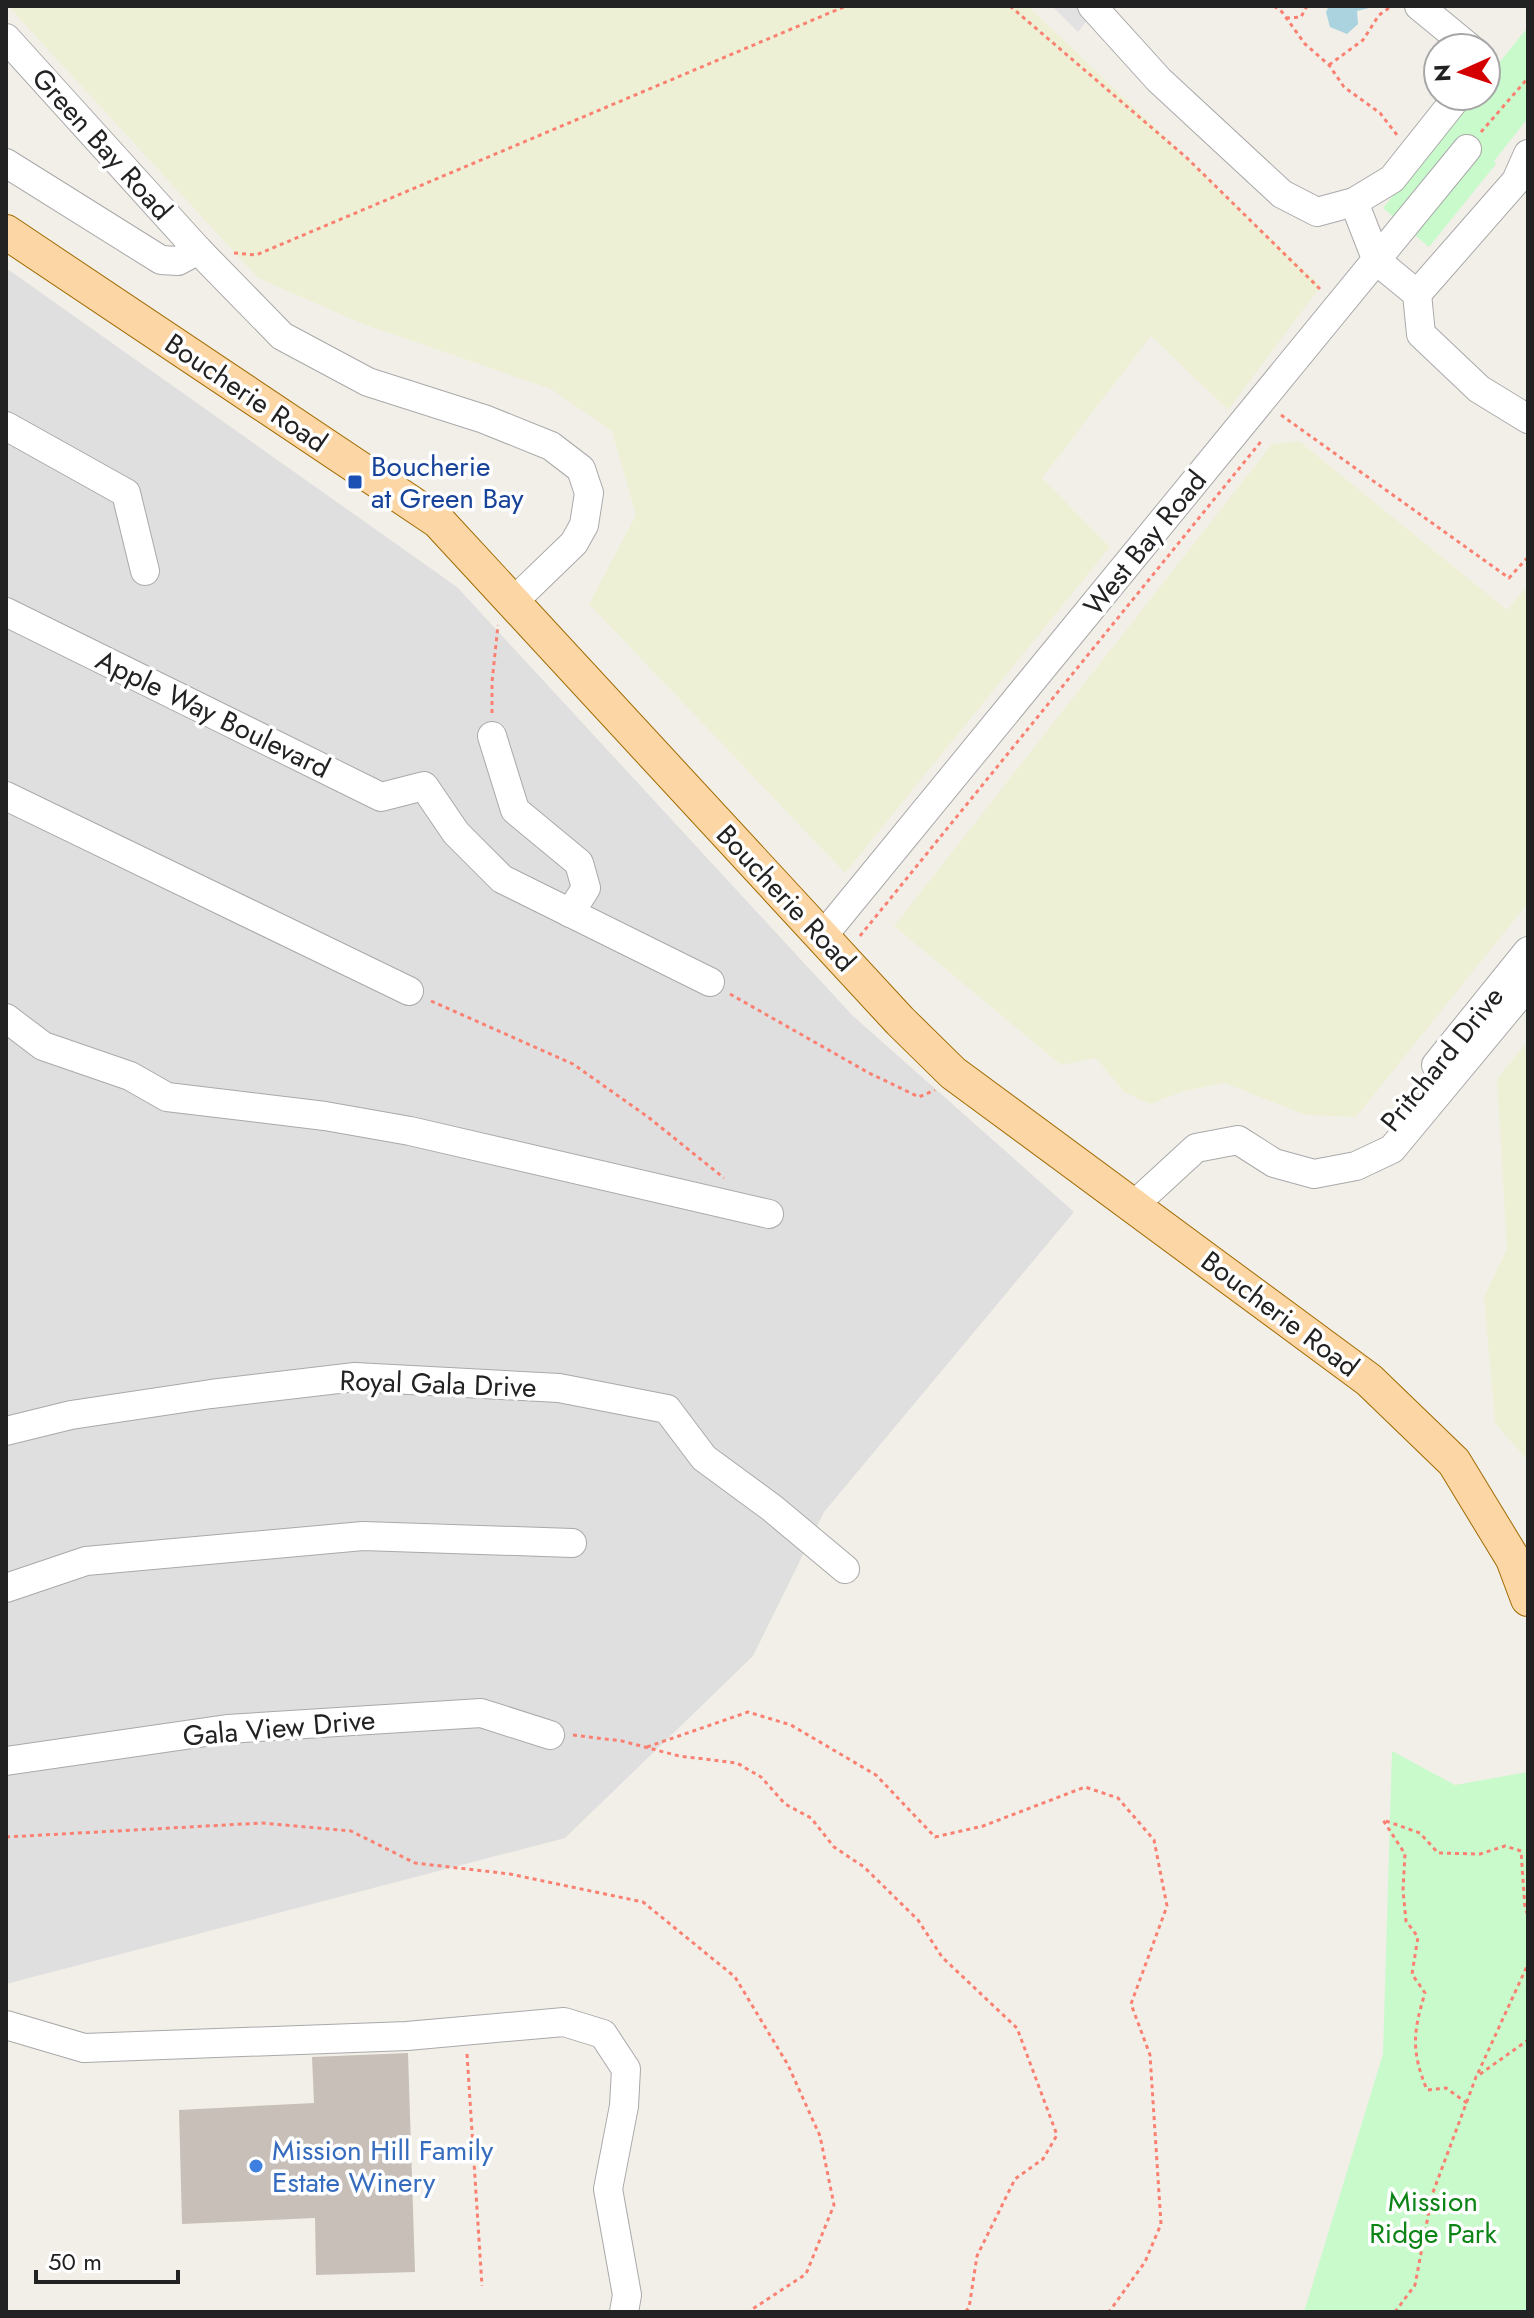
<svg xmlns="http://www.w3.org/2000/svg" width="1534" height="2318" font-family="Jost,sans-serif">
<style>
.residential{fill:#e0dfdf}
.farmland{fill:#eef0d5}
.park{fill:#c8facc}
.parking{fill:#e2e2e2}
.water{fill:#aad3df}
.building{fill:#c7bfb8}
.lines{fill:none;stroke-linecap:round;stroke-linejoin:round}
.minor-casing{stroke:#a9a9a9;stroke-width:30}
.major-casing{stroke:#a06b00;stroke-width:36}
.path{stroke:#fa8072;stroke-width:3;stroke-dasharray:4 4;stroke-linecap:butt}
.minor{stroke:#fff;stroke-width:28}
.major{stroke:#fcd6a4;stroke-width:34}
.transit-dot{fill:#1a4fb4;stroke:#fff;stroke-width:3}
.shop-dot{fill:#3f7fe0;stroke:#fff;stroke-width:3}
.labels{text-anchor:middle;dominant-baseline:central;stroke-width:7;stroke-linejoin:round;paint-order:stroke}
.street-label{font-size:28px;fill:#222;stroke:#fff}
.transit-label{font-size:28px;fill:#164399;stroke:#fff;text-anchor:start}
.shop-label{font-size:28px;fill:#366cbe;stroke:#fff;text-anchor:start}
.park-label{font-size:28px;fill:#0c8416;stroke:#fff}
</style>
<rect width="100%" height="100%" fill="#f2efe9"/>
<polygon class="residential" points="6,268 457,587 852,1015 1074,1212 824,1512 753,1656 565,1838 6,1984"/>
<g class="farmland">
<polygon points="8,6 1028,6 1321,286 1228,410 1151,336 1042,478 1110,547 845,873 589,604 636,515 612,431 551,389 363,324 258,278"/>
<polygon points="1299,441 1507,610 1528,585 1528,903 1356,1117 1306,1115 1224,1083 1185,1091 1150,1104 1124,1092 1096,1058 1061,1065 894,926 1272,444"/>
<polygon points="1528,1041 1528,1461 1495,1423 1484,1297 1507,1249 1497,1079"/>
</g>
<g class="park">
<polygon points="1528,27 1528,118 1494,161 1496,164 1429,247 1383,208 1473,96 1486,96 1486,79"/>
<polygon points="1392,1751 1455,1785 1528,1772 1528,2312 1304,2312 1383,2054"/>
</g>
<polygon class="parking" points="1052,6 1093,6 1095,10 1078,32"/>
<polygon class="water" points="1329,6 1369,6 1369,8 1357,11 1358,24 1347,34 1330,27 1326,12"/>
<polygon class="building" points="408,2053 415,2272 316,2275 315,2218 182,2224 179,2110 314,2103 312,2057"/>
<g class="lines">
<defs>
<g id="minor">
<polyline points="1092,6 1159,80 1282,194 1317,212 1354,202 1392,179 1458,96"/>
<polyline points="1419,6 1470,48"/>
<polyline points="6,38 198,250 282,336 368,382 484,419 551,446 581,469 589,493 584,525 574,543 513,602"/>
<polyline points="6,163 161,260 178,261 198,250"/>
<polyline points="1354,202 1377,261 1417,294 1421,334 1479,389 1528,419"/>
<polyline points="1417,294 1516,181 1528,154"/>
<polyline points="6,426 126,493 145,571"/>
<polyline points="6,612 381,797 424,786 456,833 502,879 710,982"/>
<polyline points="492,736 515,810 579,863 586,888 570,913"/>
<polyline points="6,796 409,991"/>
<polyline points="822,937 1467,149"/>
<polyline points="6,1018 43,1046 130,1076 167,1097 325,1116 410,1131 769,1214"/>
<polyline points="1436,1065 1528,951"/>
<polyline points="1134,1205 1196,1148 1238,1140 1274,1163 1314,1174 1356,1166 1392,1149 1528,985"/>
<polyline points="6,1431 71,1415 211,1394 355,1377 559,1388 667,1409 704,1458 772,1508 845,1569"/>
<polyline points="6,1588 86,1561 363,1536 572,1543"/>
<polyline points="6,1761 227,1729 481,1713 550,1735"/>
<polyline points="6,2025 84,2048 407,2036 564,2022 603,2034 626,2069 624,2106 608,2189 627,2295 624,2312"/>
</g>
<polyline id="major" points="6,232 438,521 900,1021 953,1073 1369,1380 1454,1462 1513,1559 1528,1599"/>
</defs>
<use href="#minor" class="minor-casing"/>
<use href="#major" class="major-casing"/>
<g class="path">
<polyline points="1010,6 1187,158 1320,289"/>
<polyline points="1274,6 1282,12 1305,44 1329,65 1344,87 1380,113 1397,135"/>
<polyline points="1286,18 1301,17 1307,6"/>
<polyline points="1329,65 1363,40 1379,15 1392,6"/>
<polyline points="1481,132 1528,78"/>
<polyline points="234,253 256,255 846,6"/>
<polyline points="1281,415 1509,578 1528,557"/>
<polyline points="492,713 492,682 498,625"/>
<polyline points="860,936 1263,439"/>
<polyline points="730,994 869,1073 919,1097 935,1090"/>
<polyline points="431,1001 573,1064 648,1117 724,1178"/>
<polyline points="573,1735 622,1741 679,1756 737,1763 761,1777 785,1804 811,1818 834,1847 864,1867 918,1920 942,1957 1017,2028 1057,2135 1043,2159 1015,2179 977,2256 969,2308 965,2312"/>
<polyline points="647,1747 748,1712 791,1725 876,1775 935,1837 983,1826 1085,1787 1118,1798 1154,1840 1167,1906 1131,2004 1150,2055 1161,2224 1145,2262 1109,2312"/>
<polyline points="6,1837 262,1823 351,1831 415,1863 510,1874 643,1902 735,1977 788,2065 820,2136 834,2205 806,2274 748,2312"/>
<polyline points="467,2054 482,2286"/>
<polyline points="1478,2073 1528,1964"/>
<path d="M 1467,2103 L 1446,2088 L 1427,2090 C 1411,2051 1413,2032 1425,1993 L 1412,1974 L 1418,1937 L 1406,1921 L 1403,1890 L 1405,1854 L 1383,1820 L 1420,1833 L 1438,1853 L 1480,1854 L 1505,1846 L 1521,1851 L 1525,1908 L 1528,1915"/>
<polyline points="1395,2312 1415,2285 1432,2195 1476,2077 1528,2040"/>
</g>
<use href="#minor" class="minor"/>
<use href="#major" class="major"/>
</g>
<rect class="transit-dot" x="347" y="474" width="16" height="16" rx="4"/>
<circle class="shop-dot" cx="256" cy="2166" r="8"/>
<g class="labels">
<g class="street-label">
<text transform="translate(102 144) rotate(48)">Green Bay Road</text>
<text transform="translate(246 393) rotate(34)">Boucherie Road</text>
<text transform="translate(1145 543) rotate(-51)">West Bay Road</text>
<text transform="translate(213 714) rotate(26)">Apple Way Boulevard</text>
<text transform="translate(786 898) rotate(47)">Boucherie Road</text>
<text transform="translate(1442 1059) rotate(-51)">Pritchard Drive</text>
<text transform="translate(1280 1314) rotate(37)">Boucherie Road</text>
<text transform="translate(438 1384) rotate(2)">Royal Gala Drive</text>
<text transform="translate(279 1728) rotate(-5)">Gala View Drive</text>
</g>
<g class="transit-label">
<text x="371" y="466">Boucherie<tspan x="371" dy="32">at Green Bay</tspan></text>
</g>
<g class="shop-label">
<text x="272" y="2150">Mission Hill Family<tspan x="272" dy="32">Estate Winery</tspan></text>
</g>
<g class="park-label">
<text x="1433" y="2201">Mission<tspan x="1433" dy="32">Ridge Park</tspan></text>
</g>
</g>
<rect width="1534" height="2318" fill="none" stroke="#222222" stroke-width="16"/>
<g transform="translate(1462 72) rotate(267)"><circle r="38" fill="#ffffff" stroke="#a7a7a7" stroke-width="2"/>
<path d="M0-6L14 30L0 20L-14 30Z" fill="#d40000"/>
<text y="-12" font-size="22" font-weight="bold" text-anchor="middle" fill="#222222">N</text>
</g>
<path d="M36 2270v12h142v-12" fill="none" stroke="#222222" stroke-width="4"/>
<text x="48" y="2270" font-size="24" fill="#222222" stroke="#ffffff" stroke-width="6" paint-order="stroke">50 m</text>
</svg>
